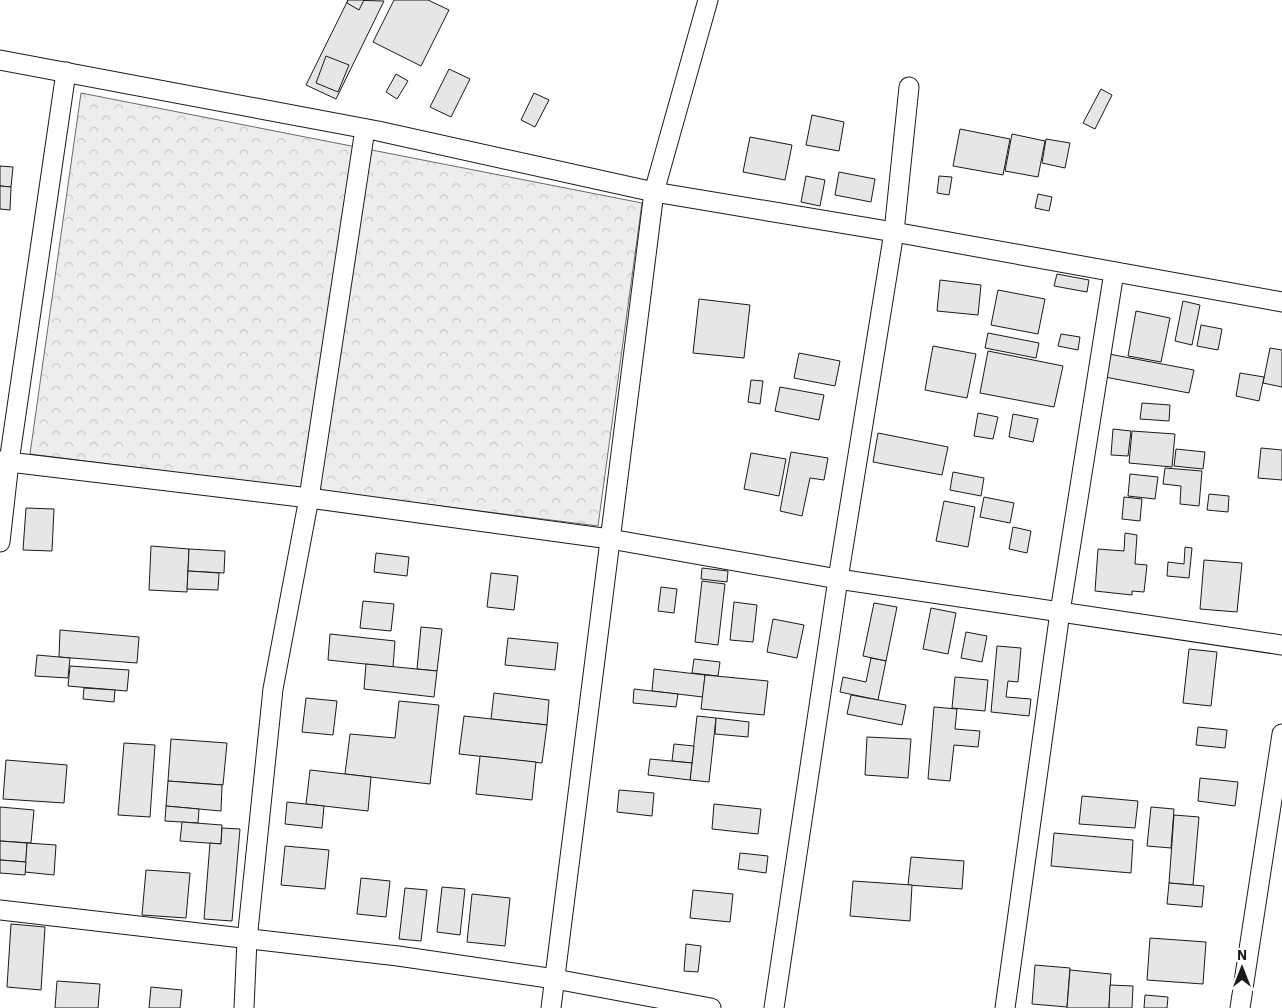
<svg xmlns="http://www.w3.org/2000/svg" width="1282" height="1008" font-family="'IBM Plex Sans',sans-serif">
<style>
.park{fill:url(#park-crowns);stroke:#6a6a6a}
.building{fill:#e6e6e6;stroke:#1a1a1a}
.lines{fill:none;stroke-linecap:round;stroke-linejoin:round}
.minor-casing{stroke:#1a1a1a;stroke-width:21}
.minor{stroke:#fff;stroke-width:19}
</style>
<defs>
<pattern id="park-crowns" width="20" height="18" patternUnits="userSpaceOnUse" patternTransform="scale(1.25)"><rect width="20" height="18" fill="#ededed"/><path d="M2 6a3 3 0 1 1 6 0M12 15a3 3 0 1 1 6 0" fill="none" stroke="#cbcbcb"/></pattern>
</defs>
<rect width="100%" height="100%" fill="#fff"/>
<polygon class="park" points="81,93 642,203 598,526 30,454"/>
<g class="building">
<polygon points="348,0 384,1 336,99 306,85"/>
<polygon points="348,0 364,0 359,10 347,3"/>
<polygon points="394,0 428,0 449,10 421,66 373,42"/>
<polygon points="326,56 349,65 338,92 316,83"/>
<polygon points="449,69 470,79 451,117 430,107"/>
<polygon points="396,74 408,81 397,99 386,92"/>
<polygon points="1101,89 1112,95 1095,129 1083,123"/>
<polygon points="534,93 549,100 535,127 521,120"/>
<polygon points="812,115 844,122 839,151 806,145"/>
<polygon points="960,129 1010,139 1003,175 953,166"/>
<polygon points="1012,134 1045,141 1038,177 1005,171"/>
<polygon points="750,137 792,145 785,180 743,172"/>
<polygon points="1046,139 1070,143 1065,168 1042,163"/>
<polygon points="0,166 13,167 11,187 0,186"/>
<polygon points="839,172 875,179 871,202 835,195"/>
<polygon points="806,176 825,180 820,206 801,202"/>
<polygon points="939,176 952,177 949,195 937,193"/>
<polygon points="0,186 11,187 10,210 0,209"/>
<polygon points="1038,194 1052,197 1049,211 1035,208"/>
<polygon points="1057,274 1089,280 1087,292 1054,286"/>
<polygon points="940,280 981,285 978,315 937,311"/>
<polygon points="998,290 1045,299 1038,334 991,325"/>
<polygon points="699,299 750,305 744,358 693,353"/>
<polygon points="1183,301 1200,305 1192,345 1175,341"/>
<polygon points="1136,311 1170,318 1161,362 1128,356"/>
<polygon points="1201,325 1222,329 1218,350 1197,346"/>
<polygon points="988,333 1039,343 1036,358 985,348"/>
<polygon points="1061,334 1080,337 1078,350 1058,346"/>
<polygon points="933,346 976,354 967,398 925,390"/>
<polygon points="1270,348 1282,350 1282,387 1263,383"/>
<polygon points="988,351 1063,366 1054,407 980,393"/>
<polygon points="799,353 840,361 835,386 794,378"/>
<polygon points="1109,354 1194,370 1189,393 1105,377"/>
<polygon points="1240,373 1264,377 1259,401 1236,396"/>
<polygon points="751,380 763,381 760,404 748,402"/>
<polygon points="780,387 824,395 819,420 775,411"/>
<polygon points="1142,403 1170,405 1169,421 1140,419"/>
<polygon points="978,413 998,417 993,439 974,436"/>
<polygon points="1013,414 1038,419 1033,442 1009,437"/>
<polygon points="1113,429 1131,431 1128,456 1111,455"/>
<polygon points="1132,431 1175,434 1172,467 1129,463"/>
<polygon points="878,433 948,447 942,475 873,462"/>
<polygon points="1261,448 1282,450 1282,480 1258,478"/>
<polygon points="1176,449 1205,452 1203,469 1174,466"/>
<polygon points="791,452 828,458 824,480 810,478 802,516 780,511"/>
<polygon points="751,453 786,459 779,496 744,489"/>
<polygon points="1165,468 1202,471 1199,506 1180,504 1181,486 1163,484"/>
<polygon points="953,472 984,478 981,496 950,490"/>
<polygon points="1130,474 1158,477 1155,499 1128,496"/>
<polygon points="1209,494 1229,496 1228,512 1207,510"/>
<polygon points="984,497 1014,503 1010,523 980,517"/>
<polygon points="1124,497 1142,499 1140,521 1122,519"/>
<polygon points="944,501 975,507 968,547 936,541"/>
<polygon points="26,508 54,509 52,551 23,550"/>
<polygon points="1013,527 1031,531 1027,553 1009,549"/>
<polygon points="1125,533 1137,535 1135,564 1147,565 1144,592 1132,591 1132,595 1095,591 1098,549 1124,551"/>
<polygon points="151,546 189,549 187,592 149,590"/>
<polygon points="1185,547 1192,548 1189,578 1167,576 1168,562 1184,564"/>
<polygon points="189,549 225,551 224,573 188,571"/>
<polygon points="376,553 409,557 407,576 374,572"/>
<polygon points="1204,560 1242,563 1237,612 1200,609"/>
<polygon points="702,568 728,571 727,582 701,579"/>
<polygon points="188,571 219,573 218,590 187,589"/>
<polygon points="491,573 518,576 514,610 487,607"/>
<polygon points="702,581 725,584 718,645 695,642"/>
<polygon points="661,587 677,589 674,613 658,611"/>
<polygon points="363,601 394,604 391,631 360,628"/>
<polygon points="734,602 757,605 753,642 730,640"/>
<polygon points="874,603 897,607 886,661 863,656"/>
<polygon points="931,608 956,613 948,654 923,649"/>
<polygon points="773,619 804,625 797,658 767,652"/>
<polygon points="421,627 442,629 437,671 417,669"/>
<polygon points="60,630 139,637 137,663 59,657"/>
<polygon points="966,632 987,636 982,662 961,658"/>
<polygon points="330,634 395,641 393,667 328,660"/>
<polygon points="508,638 558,643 555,670 505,665"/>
<polygon points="997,646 1021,648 1018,682 1008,681 1006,697 1031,699 1029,716 991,712"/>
<polygon points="1189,649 1217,652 1211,706 1183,703"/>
<polygon points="37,655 70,658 68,678 35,676"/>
<polygon points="871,658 886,661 878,700 840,692 843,677 866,682"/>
<polygon points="694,659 720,662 718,676 692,673"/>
<polygon points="366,664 437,671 434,697 364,689"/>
<polygon points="70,666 129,670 127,691 68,686"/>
<polygon points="654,669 705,675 703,697 652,691"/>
<polygon points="705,675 768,681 764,715 701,709"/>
<polygon points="955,677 988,680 985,711 952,708"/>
<polygon points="84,688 115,690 114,702 83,699"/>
<polygon points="634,689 678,694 676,707 633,703"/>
<polygon points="494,693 549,700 547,725 491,719"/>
<polygon points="851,695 906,705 902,725 847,714"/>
<polygon points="306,698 337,701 333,735 302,732"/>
<polygon points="399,701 439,705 430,784 345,774 350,734 395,738"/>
<polygon points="934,707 957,709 955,729 980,731 978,747 954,745 950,781 928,779"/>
<polygon points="464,716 547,725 542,763 459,754"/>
<polygon points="697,716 716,718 709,782 690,780"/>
<polygon points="716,718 749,722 748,737 715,734"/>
<polygon points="1198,727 1227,730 1225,748 1196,745"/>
<polygon points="867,737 911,739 908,778 865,775"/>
<polygon points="171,739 227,743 223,785 168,781"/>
<polygon points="124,743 155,745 150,817 118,815"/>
<polygon points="674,744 694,746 692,763 672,761"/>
<polygon points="480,756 536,762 532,800 476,794"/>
<polygon points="650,759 692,763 690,780 648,775"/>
<polygon points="6,760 67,765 64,803 3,799"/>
<polygon points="310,770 371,777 368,811 306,804"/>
<polygon points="1200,778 1238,782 1235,806 1198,801"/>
<polygon points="168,781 222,785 221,811 166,806"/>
<polygon points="619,790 654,793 652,816 617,812"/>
<polygon points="1082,796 1138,801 1135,828 1079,824"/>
<polygon points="287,802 324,806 322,828 285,824"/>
<polygon points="714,804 761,809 758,834 712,829"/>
<polygon points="166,806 199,809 198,823 165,821"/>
<polygon points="0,807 34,810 31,843 0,841"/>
<polygon points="1151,807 1174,809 1171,848 1147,846"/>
<polygon points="1174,815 1199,817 1193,885 1169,883"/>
<polygon points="182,822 222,825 221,844 180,841"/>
<polygon points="222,828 240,829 232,921 204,919 210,843 221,844"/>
<polygon points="1054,833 1133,840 1131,873 1051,866"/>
<polygon points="0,841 27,843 26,862 0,860"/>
<polygon points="27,843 56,845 54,875 25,872"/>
<polygon points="285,846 329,850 325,889 281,885"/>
<polygon points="740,853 768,856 766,873 738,869"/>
<polygon points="911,857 964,861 962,889 908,885"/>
<polygon points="0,860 26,862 25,875 0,873"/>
<polygon points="146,870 190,873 186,918 142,915"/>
<polygon points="361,878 390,881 386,917 357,914"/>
<polygon points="853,881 912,885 910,921 850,916"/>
<polygon points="1169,883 1204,886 1202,907 1167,904"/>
<polygon points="442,887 465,889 460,935 437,932"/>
<polygon points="405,888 427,890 421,941 399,939"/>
<polygon points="693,890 733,894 730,922 690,918"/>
<polygon points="472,894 510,898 505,946 467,942"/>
<polygon points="11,924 45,927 41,990 7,987"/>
<polygon points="1150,938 1206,942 1203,984 1147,980"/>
<polygon points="686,944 701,946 698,972 684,971"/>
<polygon points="1035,965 1070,968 1067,1007 1032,1004"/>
<polygon points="1070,970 1111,974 1109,1008 1067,1008"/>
<polygon points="57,981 100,984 98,1008 55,1008"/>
<polygon points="1110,985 1133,986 1132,1008 1109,1008"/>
<polygon points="151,987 182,990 180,1008 149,1008"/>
<polygon points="1145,995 1168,997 1167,1008 1144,1008"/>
</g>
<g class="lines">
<defs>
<g id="minor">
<polyline points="0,60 378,131 654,192 894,232 1282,302"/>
<polyline points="0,461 309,498 610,539 838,579 1282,645"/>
<polyline points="0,542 9,462 66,72"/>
<polyline points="0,910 398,956 555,979 711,1008"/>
<polyline points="244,1008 247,940 273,689 309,498 365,129"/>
<polyline points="551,1008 654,192 708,0"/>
<polyline points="774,1008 838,579 894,232 909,87"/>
<polyline points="1005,1008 1060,612 1114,272"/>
<polyline points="1240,1008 1282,734"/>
</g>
</defs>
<use href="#minor" class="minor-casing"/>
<use href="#minor" class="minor"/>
</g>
<g transform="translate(1242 968)" stroke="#ffffff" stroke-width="4" paint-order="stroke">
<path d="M0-4L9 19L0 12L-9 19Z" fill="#1a1a1a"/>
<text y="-8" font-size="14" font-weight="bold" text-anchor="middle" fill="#1a1a1a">N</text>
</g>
</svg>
